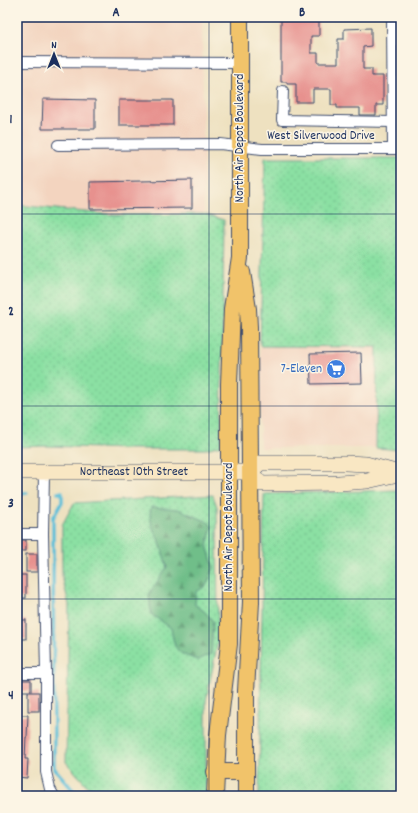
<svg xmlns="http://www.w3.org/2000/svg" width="418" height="813" font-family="Dekko,sans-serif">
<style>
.built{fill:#f3d4bf}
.grass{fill:url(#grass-dots);stroke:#538880}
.forest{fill:url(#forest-firs);stroke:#467674}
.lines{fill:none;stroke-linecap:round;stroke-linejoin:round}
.stream{stroke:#5bbfd9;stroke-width:3.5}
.building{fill:#e7918e}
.minor-casing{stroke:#3b4a6d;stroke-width:12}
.secondary-casing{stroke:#3b4a6d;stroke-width:16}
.primary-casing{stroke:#3b4a6d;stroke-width:18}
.minor{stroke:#fff;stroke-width:10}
.secondary{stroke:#f9e7c3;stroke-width:15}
.primary{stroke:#f1c36a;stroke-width:16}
.grid{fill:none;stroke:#1b2f5e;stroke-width:1;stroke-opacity:0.55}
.labels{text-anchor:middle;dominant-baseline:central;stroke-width:3;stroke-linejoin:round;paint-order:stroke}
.street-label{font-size:13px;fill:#1b2f5e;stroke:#fcf5e5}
.shop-label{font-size:13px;fill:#366cbe;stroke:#fcf5e5;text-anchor:end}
.neatline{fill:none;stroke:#1b2f5e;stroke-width:1.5}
.grid-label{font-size:13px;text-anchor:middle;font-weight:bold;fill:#1b2f5e}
</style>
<defs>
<pattern id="grass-dots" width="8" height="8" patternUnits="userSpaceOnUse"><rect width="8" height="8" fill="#8be0a3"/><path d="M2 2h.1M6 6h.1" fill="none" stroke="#77c08f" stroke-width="1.8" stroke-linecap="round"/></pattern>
<pattern id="forest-firs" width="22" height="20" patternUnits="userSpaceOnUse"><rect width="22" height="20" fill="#70be89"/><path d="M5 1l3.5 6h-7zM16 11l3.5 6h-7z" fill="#5b9b73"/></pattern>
</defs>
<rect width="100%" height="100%" fill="#fcf5e5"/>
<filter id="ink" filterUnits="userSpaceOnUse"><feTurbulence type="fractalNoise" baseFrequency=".025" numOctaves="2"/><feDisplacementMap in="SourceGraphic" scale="8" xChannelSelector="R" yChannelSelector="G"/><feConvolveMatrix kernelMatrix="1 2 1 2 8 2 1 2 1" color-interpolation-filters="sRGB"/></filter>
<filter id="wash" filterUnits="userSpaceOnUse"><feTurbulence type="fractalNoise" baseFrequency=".012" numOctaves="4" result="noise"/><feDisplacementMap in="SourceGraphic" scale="16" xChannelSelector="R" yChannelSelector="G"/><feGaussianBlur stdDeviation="0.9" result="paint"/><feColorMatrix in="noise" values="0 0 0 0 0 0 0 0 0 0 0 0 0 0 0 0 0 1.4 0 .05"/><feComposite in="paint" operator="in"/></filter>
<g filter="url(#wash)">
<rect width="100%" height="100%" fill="#eee1c0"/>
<g class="built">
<polygon points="17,17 202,17 204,214 115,215 17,205"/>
<polygon points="260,346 377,347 376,448 260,448"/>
</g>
<g class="grass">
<polygon points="265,158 401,158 401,450 376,448 377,347 260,346"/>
<polygon points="17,205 115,215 204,214 224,220 221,445 206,449 123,449 48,446 17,447"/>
<polygon points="401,490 401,796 259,796 264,494"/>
<polygon points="213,495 217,507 218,641 206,701 206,796 96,796 66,762 69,605 62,576 62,525 74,503"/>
</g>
<path class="forest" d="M 151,507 L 178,509 L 206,521 L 212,526 L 207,545 L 214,568 L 206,586 L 196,592 L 195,605 L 204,611 L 213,621 L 211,654 L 198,660 C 176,653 175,651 171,628 L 151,614 L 149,594 L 167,567 C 165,560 163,553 161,546 C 156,532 147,522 151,507 Z"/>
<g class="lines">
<g class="stream">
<polyline points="17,493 27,493"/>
<polyline points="58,493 62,492 62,502 53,518 54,768 78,796"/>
</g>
</g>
<g id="blocks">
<g class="building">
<polygon points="281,17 319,17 319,36 311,36 311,53 318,53 318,63 338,63 338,39 344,39 344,29 371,28 371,46 363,47 363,69 372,69 372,76 383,76 383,105 376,105 376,115 360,115 360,108 337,108 337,105 331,105 331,89 313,89 313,102 296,102 296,84 287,84 287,82 281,82"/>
<polygon points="43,99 95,100 95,129 42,129"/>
<rect x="119" y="100" width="54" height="25"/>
<polygon points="192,180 192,208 90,209 90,182"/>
<polygon points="361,353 362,383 311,384 310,354"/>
<rect x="17" y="540" width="9" height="11"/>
<rect x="26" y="554" width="11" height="18"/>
<rect x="17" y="575" width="9" height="23"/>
<rect x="17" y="620" width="9" height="19"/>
<rect x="17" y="680" width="14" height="11"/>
<rect x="28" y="692" width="11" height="19"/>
<polygon points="17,715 28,715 27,737 26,737 25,759 28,759 27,778 17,777"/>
</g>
</g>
</g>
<g filter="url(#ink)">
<use href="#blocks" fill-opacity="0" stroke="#3b4a6d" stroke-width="1"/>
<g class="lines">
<defs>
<g id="minor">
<polyline points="392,17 393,149"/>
<polyline points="17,62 240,63"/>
<polyline points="283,91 282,120 393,122"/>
<polyline points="58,145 220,144 262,149 401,149"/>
<polyline points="44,472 43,534 46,673 46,772 50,789 54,796"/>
<polyline points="17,534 43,534"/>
<polyline points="17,673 46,673"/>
</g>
<g id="secondary">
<path id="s1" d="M 17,472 L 251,472 L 260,463 L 346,463 L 366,464 L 399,473"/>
<polyline points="251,472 261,484 339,483 367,481 398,474"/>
</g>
<g id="primary">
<polyline points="242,272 248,309 249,327 251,602 246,691 246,796"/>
<polyline points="215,772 246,772"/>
<polyline points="215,796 218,735 229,644 229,384 232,309 240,258 240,17"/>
</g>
</defs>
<use href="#minor" class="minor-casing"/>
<use href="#secondary" class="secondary-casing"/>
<use href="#primary" class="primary-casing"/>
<use href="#minor" class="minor"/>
<use href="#secondary" class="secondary"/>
<use href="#primary" class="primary"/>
</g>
</g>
<path class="grid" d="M 209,17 L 209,796M 17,214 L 401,214M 17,406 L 401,406M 17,599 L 401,599"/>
<defs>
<symbol id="supermarket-disc" viewBox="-11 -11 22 22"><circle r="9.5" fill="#3f7fe0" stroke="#fcf5e5"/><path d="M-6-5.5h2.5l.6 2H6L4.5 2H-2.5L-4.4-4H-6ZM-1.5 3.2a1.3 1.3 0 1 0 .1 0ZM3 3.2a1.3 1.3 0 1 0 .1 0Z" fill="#fff"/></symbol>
</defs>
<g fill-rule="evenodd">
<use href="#supermarket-disc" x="325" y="358" width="22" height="22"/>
</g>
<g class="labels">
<g class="street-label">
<text x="321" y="136">West Silverwood Drive</text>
<text transform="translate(240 138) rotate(-90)">North Air Depot Boulevard</text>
<text stroke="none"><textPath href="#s1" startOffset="117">Northeast 10th Street</textPath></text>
<text transform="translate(229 527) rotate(-90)">North Air Depot Boulevard</text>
</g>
<g class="shop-label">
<text x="322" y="369">7-Eleven</text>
</g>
</g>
<rect width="418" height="813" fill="none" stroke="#fcf5e5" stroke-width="44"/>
<g transform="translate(54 54)" stroke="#fcf5e5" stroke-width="3" paint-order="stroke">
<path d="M0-3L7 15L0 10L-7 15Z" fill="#1b2f5e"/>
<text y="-6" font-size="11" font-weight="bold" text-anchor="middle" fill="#1b2f5e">N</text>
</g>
<rect x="22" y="22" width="374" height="769" class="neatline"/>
<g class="grid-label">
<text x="116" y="16">A</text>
<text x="302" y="16">B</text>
<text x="11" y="123">1</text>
<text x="11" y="315">2</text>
<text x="11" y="507">3</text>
<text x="11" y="699">4</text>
</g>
</svg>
